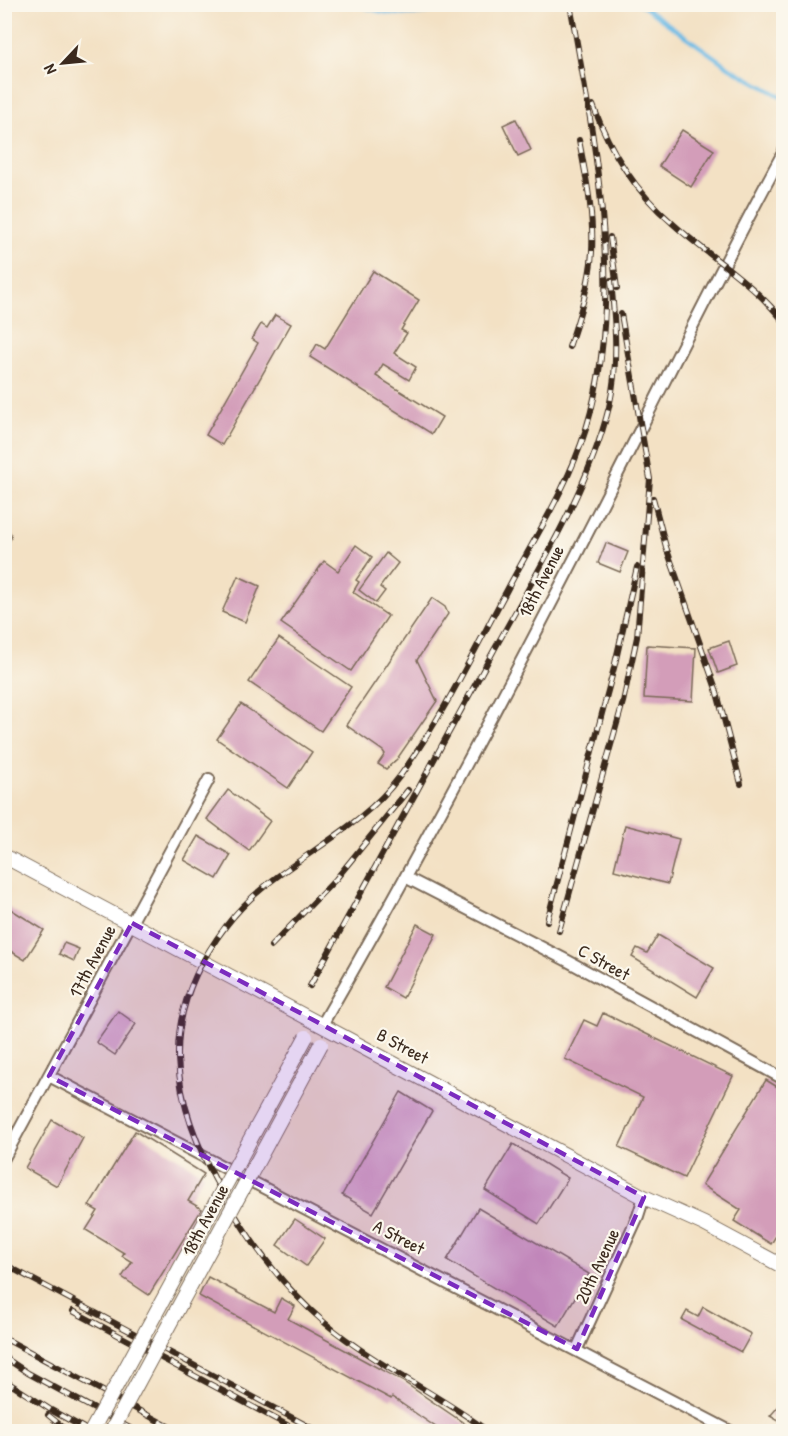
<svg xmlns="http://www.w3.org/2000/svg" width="788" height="1436" font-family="'Patrick Hand',sans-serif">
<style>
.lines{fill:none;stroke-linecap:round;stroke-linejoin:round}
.stream{stroke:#6bbae5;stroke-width:4}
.building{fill:#d39db9}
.service-casing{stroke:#7b6a58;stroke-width:8}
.minor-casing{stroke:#7b6a58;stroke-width:14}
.tertiary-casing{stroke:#7b6a58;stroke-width:16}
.service{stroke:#fff;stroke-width:5}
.minor{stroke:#fff;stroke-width:10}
.tertiary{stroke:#fff;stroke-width:14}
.rail-casing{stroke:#3b2a1e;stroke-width:6}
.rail{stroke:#fbf7ec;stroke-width:4;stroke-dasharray:11;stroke-linecap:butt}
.tertiary-bridge-casing{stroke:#7b6a58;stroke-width:16;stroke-linecap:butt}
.tertiary-bridge{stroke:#fff;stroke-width:14}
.marked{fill:#7b2cbf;fill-opacity:0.2;stroke:#7b2cbf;stroke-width:4.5;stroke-dasharray:12 8;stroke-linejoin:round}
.labels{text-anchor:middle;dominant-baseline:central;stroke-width:4.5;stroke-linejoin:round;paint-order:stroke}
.street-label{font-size:18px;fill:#3b2a1e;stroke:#fbf7ec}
</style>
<rect width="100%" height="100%" fill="#fbf7ec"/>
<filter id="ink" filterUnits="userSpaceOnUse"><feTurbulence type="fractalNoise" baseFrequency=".0167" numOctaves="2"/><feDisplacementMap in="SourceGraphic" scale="12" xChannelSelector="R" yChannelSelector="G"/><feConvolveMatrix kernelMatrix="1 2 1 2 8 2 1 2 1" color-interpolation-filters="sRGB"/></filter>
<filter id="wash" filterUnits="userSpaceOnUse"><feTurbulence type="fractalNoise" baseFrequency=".008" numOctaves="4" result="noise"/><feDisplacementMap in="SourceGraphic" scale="24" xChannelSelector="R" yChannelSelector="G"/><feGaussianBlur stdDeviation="1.35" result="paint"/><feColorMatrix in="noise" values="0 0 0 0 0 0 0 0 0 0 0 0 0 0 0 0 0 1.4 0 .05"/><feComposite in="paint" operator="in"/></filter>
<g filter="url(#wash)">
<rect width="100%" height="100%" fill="#f3e1c4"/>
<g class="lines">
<g class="stream">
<path d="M 356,4 C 392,19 422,16 459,4"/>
<polyline points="640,4 730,68 784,98"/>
</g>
</g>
<g id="blocks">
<g class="building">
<polygon points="516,119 531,150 518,156 503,125"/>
<polygon points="682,130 714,150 691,187 659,166"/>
<polygon points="373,271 419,300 401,330 407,333 394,353 416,367 409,380 383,364 376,376 442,417 432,434 310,357 317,344 325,349"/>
<polygon points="275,315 291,324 222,445 206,435 258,343 252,339 261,324 267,328"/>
<polygon points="606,543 628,552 620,572 598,563"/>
<polygon points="356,545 372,557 356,580 359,582 353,592 388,616 351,671 281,623 324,561 338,571"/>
<polygon points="386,553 398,563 380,587 385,591 376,603 359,590"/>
<polygon points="238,576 260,586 245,622 222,612"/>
<polygon points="432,598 445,607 448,614 417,660 437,701 397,759 386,769 378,764 385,754 383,751 346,725"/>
<polygon points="279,638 351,687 321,731 249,682"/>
<polygon points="729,641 737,666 718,673 709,648"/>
<polygon points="647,645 696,648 693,701 644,698"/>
<polygon points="241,704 312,752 288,788 217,739"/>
<polygon points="228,790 270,821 249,851 207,819"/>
<polygon points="625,825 679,839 668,884 614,870"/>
<polygon points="198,836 231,855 217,879 184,860"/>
<polygon points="4,905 44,930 25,960 4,947"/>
<polygon points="417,924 436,934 403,998 384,987"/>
<polygon points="658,935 714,968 697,997 632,957 637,948 647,953"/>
<polygon points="64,943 79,949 74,961 59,954"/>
<polygon points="118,1011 136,1024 115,1055 96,1042"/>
<polygon points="603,1013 733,1076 684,1178 619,1147 643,1097 565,1059 584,1020 597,1026"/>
<polygon points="766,1080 784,1091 784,1223 771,1244 734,1221 741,1210 702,1185"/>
<polygon points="401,1092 432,1111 373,1213 342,1195"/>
<polygon points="52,1120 83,1138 57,1186 25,1168"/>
<polygon points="135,1131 204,1174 188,1201 202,1209 149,1295 122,1277 132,1262 122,1256 124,1253 86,1230 98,1211 89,1206"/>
<polygon points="513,1144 568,1178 539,1224 485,1190"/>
<polygon points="478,1208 589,1274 558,1326 447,1260"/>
<polygon points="295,1219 325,1239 306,1266 277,1245"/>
<polygon points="208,1277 274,1312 281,1298 295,1306 288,1319 402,1381 477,1432 443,1432 392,1397 391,1399 199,1296"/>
<polygon points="703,1307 751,1334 741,1352 682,1320 687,1311 698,1317"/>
<polygon points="784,1400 784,1424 770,1416"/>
</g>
</g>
</g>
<g filter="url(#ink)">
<use href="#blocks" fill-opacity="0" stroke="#7b6a58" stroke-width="1.5"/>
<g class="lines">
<defs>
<polyline id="service" points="4,1424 19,1432"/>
<g id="minor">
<polyline points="4,537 5,536"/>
<polyline points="407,878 566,960 784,1079"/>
<path d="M 323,1023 C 436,827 541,626 643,424 C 689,333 735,241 784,151"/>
<polyline points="49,1076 732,1432"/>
<polyline points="4,1158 209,779"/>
<polyline points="577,1349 638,1216 644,1197"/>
</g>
<polyline id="tertiary" points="4,856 644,1197 704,1224 784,1267"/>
</defs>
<use href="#service" class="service-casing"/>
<use href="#minor" class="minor-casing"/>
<use href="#tertiary" class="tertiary-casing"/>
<use href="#service" class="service"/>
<use href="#minor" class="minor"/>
<use href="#tertiary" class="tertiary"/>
<defs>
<g id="rail">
<path d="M 593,105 C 609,149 635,191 671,222 C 708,256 753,282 784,322"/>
<polyline points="610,237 617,288"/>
<path d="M 569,347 C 579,317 590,284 592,252 C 594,214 586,177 579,140"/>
<polyline points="653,498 666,547 716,689 741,784"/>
<polyline points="547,921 614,668 637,567"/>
<polyline points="559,931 623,702 637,637 650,479 621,314"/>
<polyline points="271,946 336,879 408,790"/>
<path d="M 310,986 C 371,875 432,763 493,652 C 534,577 589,489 609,407 C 619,365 615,323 611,280"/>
<polyline points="4,1264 319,1432"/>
<polyline points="73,1311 300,1432"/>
<polyline points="4,1338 179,1432"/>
<polyline points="4,1357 28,1373 137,1432"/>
<polyline points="4,1380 51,1410 91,1432"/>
<polyline points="48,1415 69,1432"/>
<path d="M 489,1432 C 437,1393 375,1365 325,1323 C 283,1287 251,1244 224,1196 C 170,1100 155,1019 226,926 C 273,863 353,840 400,776 C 442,718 473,653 507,590 C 535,537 568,487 586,429 C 627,295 594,139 570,4"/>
</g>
</defs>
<use href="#rail" class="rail-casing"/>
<use href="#rail" class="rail"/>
<defs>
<g id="tertiary-bridge">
<polyline points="91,1432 306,1037"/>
<polyline points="111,1432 321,1044"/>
</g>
</defs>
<use href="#tertiary-bridge" class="tertiary-bridge-casing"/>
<use href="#tertiary-bridge" class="tertiary-bridge"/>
</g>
</g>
<path class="marked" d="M 132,923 L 644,1197 L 577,1349 L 49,1076 Z"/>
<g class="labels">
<g class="street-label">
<text transform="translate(541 581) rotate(-63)">18th Avenue</text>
<text transform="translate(92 961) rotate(-62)">17th Avenue</text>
<text transform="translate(604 962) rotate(29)">C Street</text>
<text transform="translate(403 1046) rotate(28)">B Street</text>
<text transform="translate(205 1220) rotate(-62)">18th Avenue</text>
<text transform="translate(399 1237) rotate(27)">A Street</text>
<text transform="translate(597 1266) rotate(-65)">20th Avenue</text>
</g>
</g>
<rect width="788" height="1436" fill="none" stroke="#fbf7ec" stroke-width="24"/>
<g transform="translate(63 63) rotate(244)" stroke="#fbf7ec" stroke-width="4.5" paint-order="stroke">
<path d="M0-4.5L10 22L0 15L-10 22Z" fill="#3b2a1e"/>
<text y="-9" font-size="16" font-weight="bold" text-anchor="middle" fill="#3b2a1e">N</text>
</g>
</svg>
